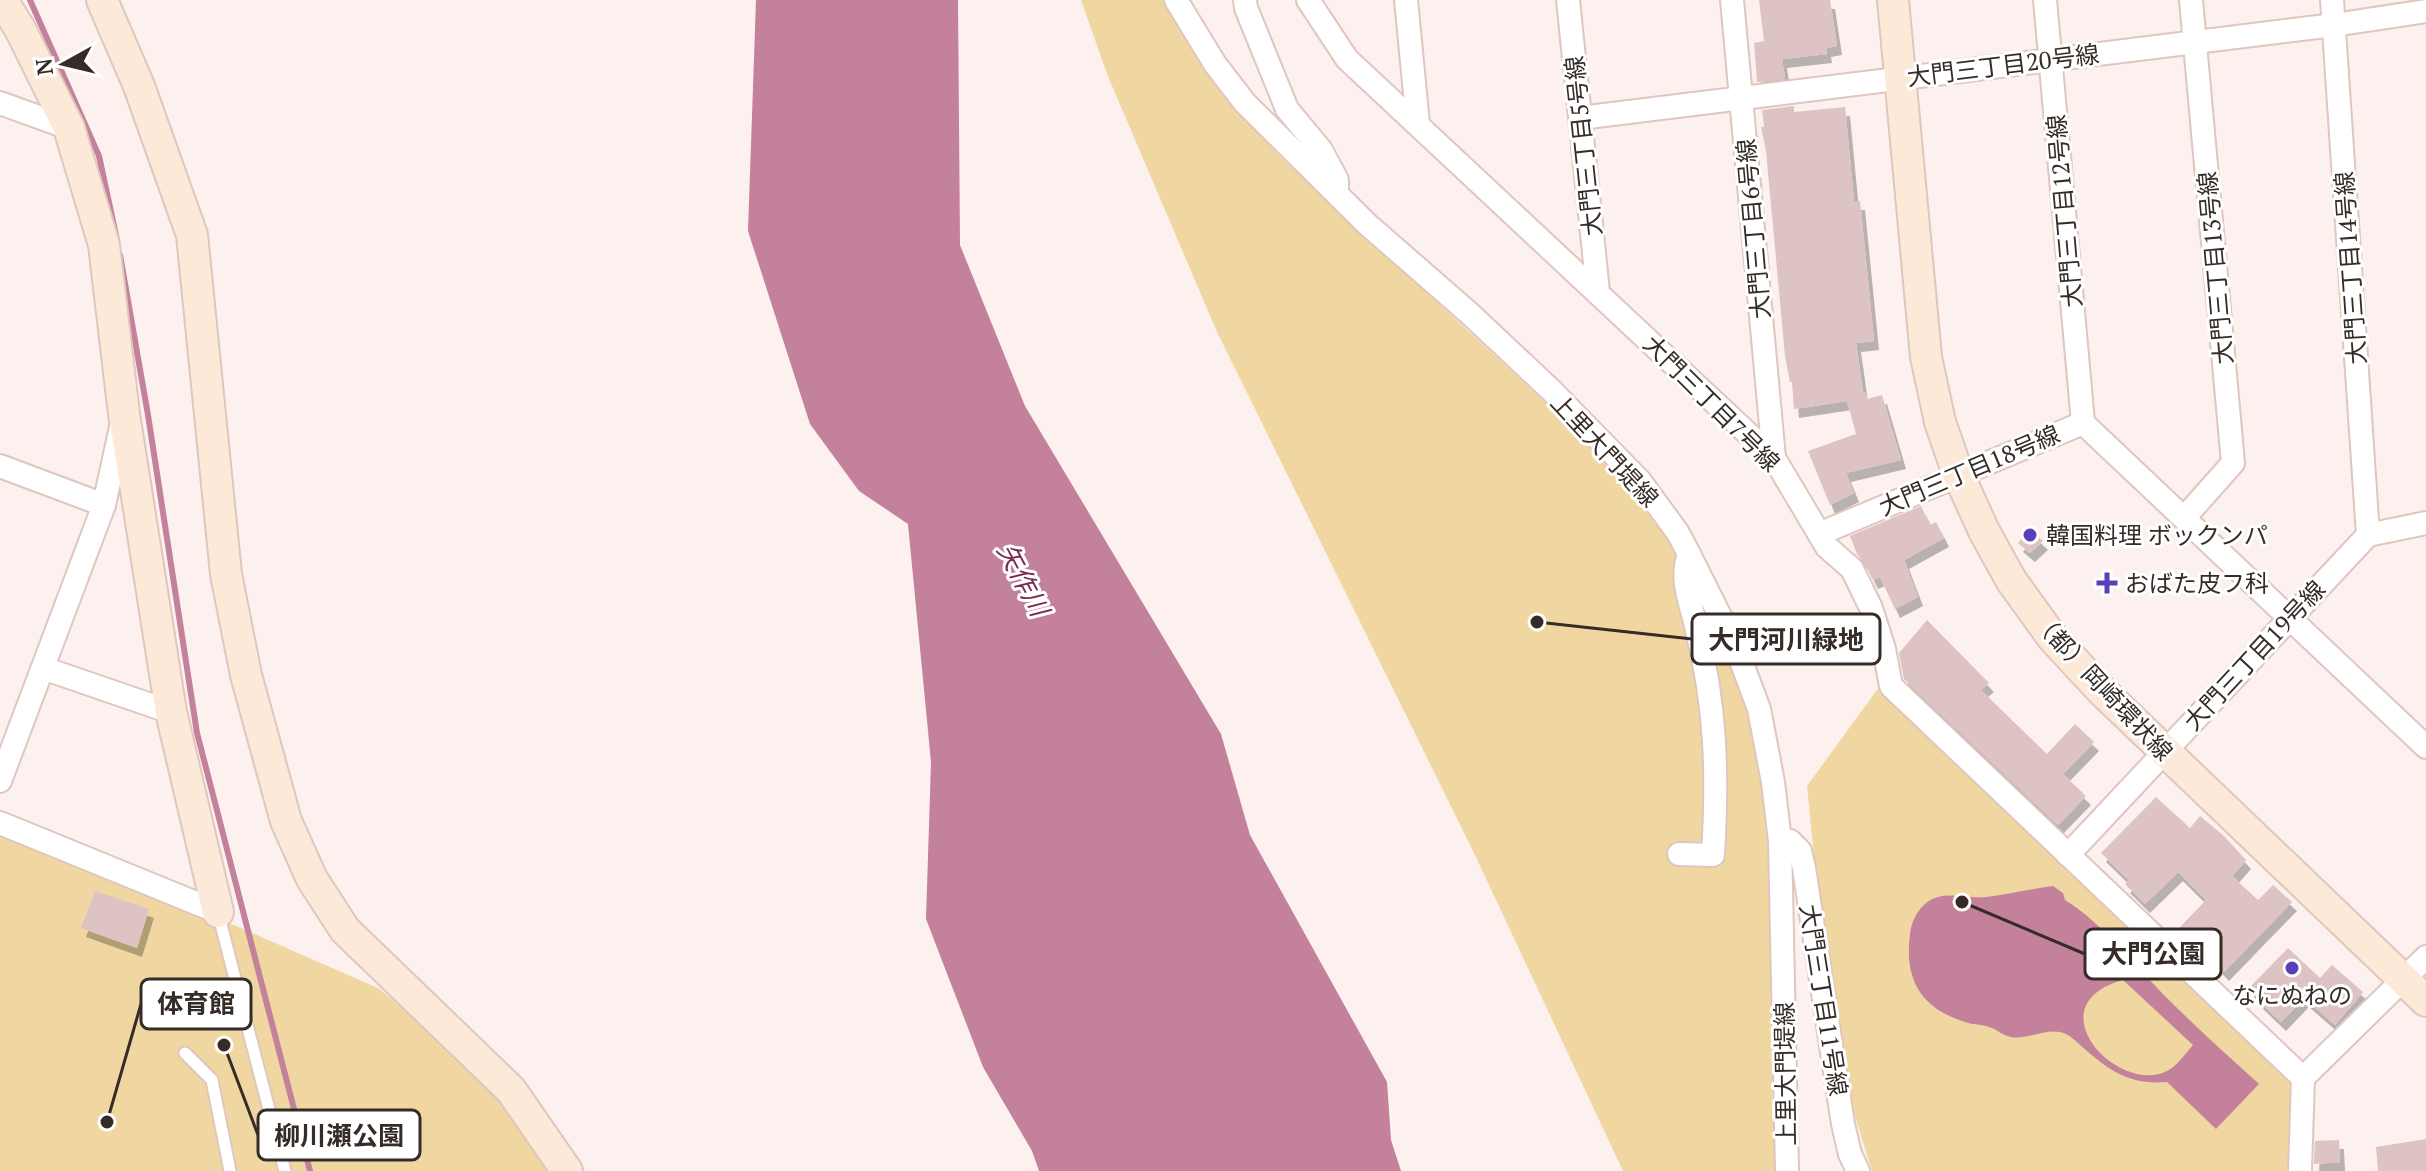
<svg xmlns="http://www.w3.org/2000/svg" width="2426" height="1171" font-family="'PT Serif','Noto Sans JP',serif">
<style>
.green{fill:#f0d7a2}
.water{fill:#c3819b;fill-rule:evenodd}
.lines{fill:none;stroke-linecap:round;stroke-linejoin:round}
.stream{stroke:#c3819b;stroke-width:6}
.building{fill:#ddc3c3;filter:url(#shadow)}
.lane-casing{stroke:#dfc6be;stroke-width:15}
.street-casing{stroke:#dfc6be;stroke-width:26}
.secondary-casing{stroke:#dfc6be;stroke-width:34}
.lane{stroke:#fff;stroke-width:11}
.street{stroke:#fff;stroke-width:22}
.secondary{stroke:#fce9d8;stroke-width:30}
.poi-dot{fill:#5a40b8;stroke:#fff;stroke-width:3}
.labels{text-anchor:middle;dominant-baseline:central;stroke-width:6;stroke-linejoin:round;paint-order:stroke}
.street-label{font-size:24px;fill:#352c28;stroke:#fff}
.poi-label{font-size:24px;fill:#352c28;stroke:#fff;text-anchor:start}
.water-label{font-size:26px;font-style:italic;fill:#7a2a4f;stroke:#fff}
.leader{fill:none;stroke:#352c28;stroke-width:3}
.callout-dot{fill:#352c28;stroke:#fff;stroke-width:3}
.callout{fill:#fff;stroke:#352c28;stroke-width:3}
.callout-label{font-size:26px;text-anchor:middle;font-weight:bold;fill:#352c28}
</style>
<defs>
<filter id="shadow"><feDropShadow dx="5" dy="9" stdDeviation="0" flood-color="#0004"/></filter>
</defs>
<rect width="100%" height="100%" fill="#fcf1ee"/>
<g class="green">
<polygon points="1081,0 1166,0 1211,75 1281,157 1604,457 1667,539 1696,585 1731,660 1753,733 1763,779 1772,871 1772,1116 1781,1148 1782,1171 1623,1171 1474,853 1217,332 1107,74"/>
<polygon points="1882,683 2295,1084 2292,1171 1872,1171 1844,1081 1824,957 1807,786"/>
<polygon points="0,823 378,988 519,1102 556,1171 0,1171"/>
</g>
<g class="water">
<polygon points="756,0 958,0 960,245 1025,406 1221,734 1250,835 1387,1082 1391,1140 1401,1171 1039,1171 1032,1151 983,1067 926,919 931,762 908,524 859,491 810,424 748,231"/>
<path d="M 2053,886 L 2063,893 L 2065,900 C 2105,925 2135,966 2168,999 C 2197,1028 2228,1056 2259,1084 L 2216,1129 L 2167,1082 C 2127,1085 2109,1070 2080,1045 C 2075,1040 2067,1033 2060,1032 C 2044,1029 2027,1040 2011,1037 C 2003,1036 1997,1029 1989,1027 C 1982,1024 1973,1025 1965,1022 C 1921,1008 1904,980 1910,934 C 1912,918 1922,901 1938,897 C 1954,893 1971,899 1987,897 C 2009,894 2031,889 2053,886 ZM 2123,980 L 2193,1045 C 2186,1053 2176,1067 2167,1071 C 2118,1096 2033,1005 2123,980 Z"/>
</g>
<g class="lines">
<g class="stream">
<polyline points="30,0 99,156 117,240"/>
<polyline points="120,255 148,415 197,733 310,1171"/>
</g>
</g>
<g class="building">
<polygon points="1759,0 1830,0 1837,46 1826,48 1827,54 1782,59 1785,79 1757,82 1754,43 1764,41"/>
<polygon points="1794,106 1794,112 1845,107 1854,201 1860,201 1874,341 1856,343 1863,393 1865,392 1867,399 1882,395 1901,460 1846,473 1854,493 1830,505 1808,451 1856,434 1847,401 1794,409 1792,382 1790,382 1785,356 1766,151 1761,127 1764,127 1762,110"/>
<polygon points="1921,506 1930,525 1936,522 1944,538 1904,560 1918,597 1895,609 1880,577 1873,580 1864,562 1857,554 1850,536"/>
<polygon points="2029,528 2043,541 2030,553 2018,543"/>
<polygon points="1927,620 1989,683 1981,690 2047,754 2075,724 2094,742 2063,774 2086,796 2058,825 1904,679 1899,653"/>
<polygon points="2156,797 2190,828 2200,816 2224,836 2246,860 2232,876 2258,900 2273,885 2292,902 2224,972 2180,927 2206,900 2178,872 2145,904 2125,884 2129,880 2101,853"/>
<polygon points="95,891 149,909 137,948 81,928"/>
<polygon points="2288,948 2320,978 2332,965 2363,992 2335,1025 2304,998 2281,1022 2258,1000 2259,999 2249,988"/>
<polygon points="2426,1139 2426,1171 2378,1171 2376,1147"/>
<polygon points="2339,1140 2340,1162 2314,1164 2315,1141"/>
</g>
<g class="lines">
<defs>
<g id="lane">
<polyline points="218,913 285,1171"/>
<polyline points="185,1053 212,1080 230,1171"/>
</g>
<g id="street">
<polyline points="1176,0 1215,64 1245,103 1367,224 1469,313 1552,391 1640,481 1678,533 1689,554 1737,650 1759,709 1773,782 1780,841 1787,1171"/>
<polyline points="1245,0 1246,8 1287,109 1321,150 1337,180 1337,188"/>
<polyline points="1308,0 1347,59 1774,458 1827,547 1852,569 1871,608 1884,649 1891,686 2303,1078 2300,1171"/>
<polyline points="1406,0 1418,124"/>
<polyline points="1568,0 1598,292"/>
<polyline points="1732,0 1774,458"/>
<polyline points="2045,0 2083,423"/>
<polyline points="2332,0 2368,535"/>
<polyline points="0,103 69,128"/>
<polyline points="1580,118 2334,25 2426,11"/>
<polyline points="2083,423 2426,747"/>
<polyline points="0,466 104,505"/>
<polyline points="2185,517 2233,463 2191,0"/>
<polyline points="1819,534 2083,423"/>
<polyline points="43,668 171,712"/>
<polyline points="0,781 104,505 121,427"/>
<polyline points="0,823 218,912"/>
<polyline points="1780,841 1790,841 1800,851 1804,868 1843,1124 1850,1154 1858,1171"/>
<path d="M 1679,854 L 1713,855 C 1718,772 1716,707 1696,626 C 1690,601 1680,579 1689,554"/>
<polyline points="2068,855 2368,535 2426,523"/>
<polyline points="2303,1078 2426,957"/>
</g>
<g id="secondary">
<polyline points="2,0 20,29 69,128 104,245 124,414 171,712 218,912"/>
<polyline points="102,0 139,86 192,235 226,574 246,675 286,821 312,879 345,930 511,1090 567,1171"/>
<polyline points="1893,0 1926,357 1940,422 1958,474 1984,531 2011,580 2052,637 2102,691 2426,1001"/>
</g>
</defs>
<use href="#lane" class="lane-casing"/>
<use href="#street" class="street-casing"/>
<use href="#secondary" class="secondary-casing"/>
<use href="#lane" class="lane"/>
<use href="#street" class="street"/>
<use href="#secondary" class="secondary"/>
</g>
<g class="poi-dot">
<circle cx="2030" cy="535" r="8"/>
<path d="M2103 571h8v8h8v8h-8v8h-8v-8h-8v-8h8z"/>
<circle cx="2292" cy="968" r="8"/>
</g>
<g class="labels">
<g class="street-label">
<text transform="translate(2003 65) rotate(-7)">大門三丁目20号線</text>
<text transform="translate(1583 146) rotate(-96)">大門三丁目5号線</text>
<text transform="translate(2064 211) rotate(-95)">大門三丁目12号線</text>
<text transform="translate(1753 229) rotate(-95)">大門三丁目6号線</text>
<text transform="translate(2215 268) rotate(-95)">大門三丁目13号線</text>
<text transform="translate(2350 268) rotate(-94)">大門三丁目14号線</text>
<text transform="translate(1712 403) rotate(45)">大門三丁目7号線</text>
<text transform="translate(1605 450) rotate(47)">上里大門堤線</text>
<text transform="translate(1969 470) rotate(-23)">大門三丁目18号線</text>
<text transform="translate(2254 655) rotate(-47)">大門三丁目19号線</text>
<text transform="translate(2103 686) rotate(47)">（都）岡崎環状線</text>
<text transform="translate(1824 1000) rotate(81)">大門三丁目11号線</text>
<text transform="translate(1785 1074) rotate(-91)">上里大門堤線</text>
</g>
<g class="poi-label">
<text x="2046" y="535">韓国料理 ボックンパ</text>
<text x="2125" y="583">おばた皮フ科</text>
<text x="2292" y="995" text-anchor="middle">なにぬねの</text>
</g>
<g class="water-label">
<text transform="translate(1024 579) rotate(62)">矢作川</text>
</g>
</g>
<path class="leader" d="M1537 622L1692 639M1962 902L2085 954M107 1122L141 1004M224 1045L258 1135"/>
<g class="callout-dot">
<circle cx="1537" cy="622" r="8"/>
<circle cx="1962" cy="902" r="8"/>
<circle cx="107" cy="1122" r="8"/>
<circle cx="224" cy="1045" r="8"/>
</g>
<g class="callout">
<rect x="1692" y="614" width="188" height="50" rx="8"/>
<rect x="2085" y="929" width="136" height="50" rx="8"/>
<rect x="141" y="979" width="110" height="50" rx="8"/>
<rect x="258" y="1110" width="162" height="50" rx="8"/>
</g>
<g class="callout-label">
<text x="1786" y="649">大門河川緑地</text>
<text x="2153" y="963">大門公園</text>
<text x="196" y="1013">体育館</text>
<text x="339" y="1145">柳川瀬公園</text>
</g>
<g transform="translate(64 64) rotate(262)" stroke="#ffffff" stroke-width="6" paint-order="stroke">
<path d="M0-6L14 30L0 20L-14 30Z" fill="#352c28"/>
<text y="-12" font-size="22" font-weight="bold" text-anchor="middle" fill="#352c28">N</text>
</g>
</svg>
